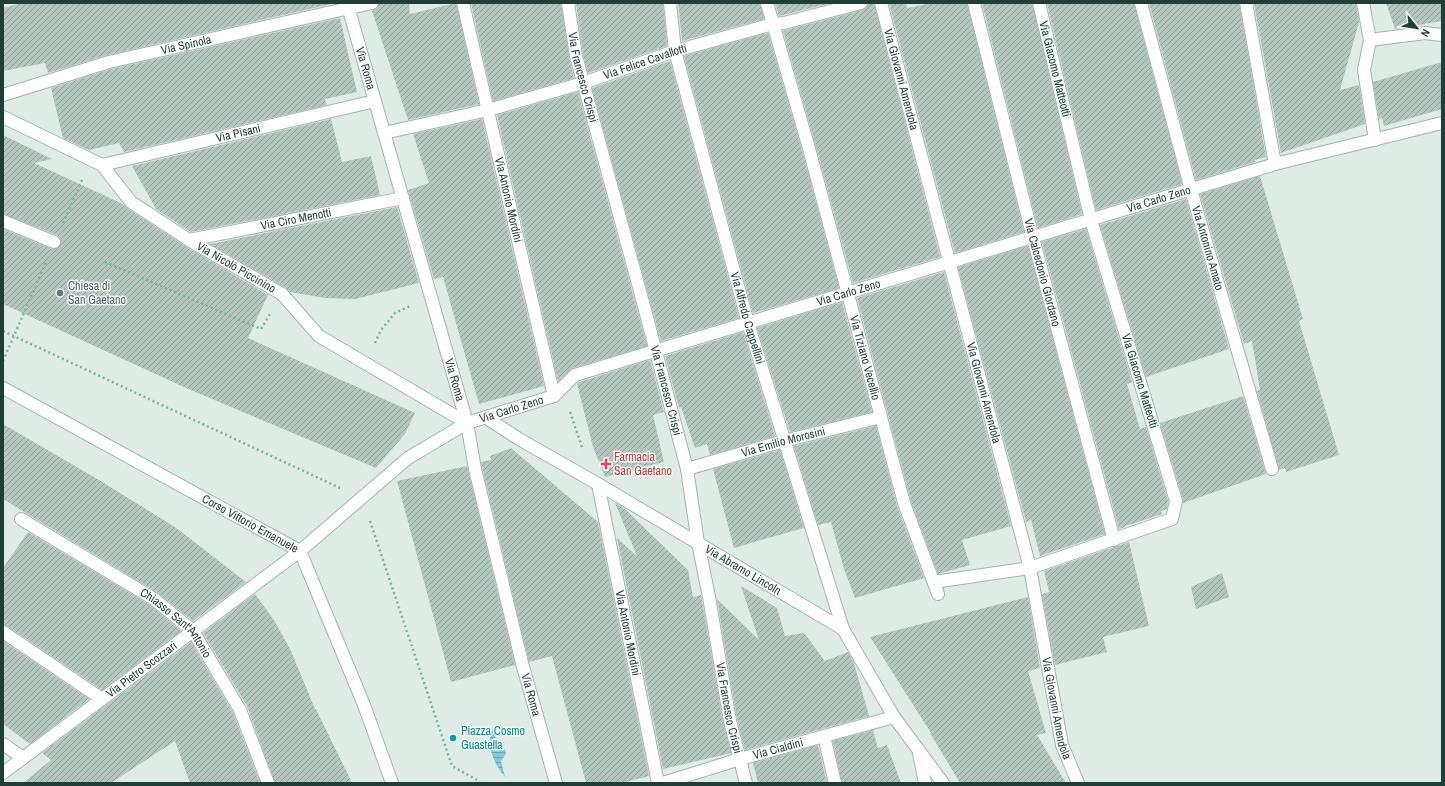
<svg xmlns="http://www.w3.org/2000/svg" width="1445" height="786" font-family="'Archivo Narrow',sans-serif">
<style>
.water{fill:url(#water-rules)}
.building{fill:url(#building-hatch)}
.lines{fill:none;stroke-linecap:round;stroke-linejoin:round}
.service-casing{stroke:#a1b4ae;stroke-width:14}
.minor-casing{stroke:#a1b4ae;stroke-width:14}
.tertiary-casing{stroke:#a1b4ae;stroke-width:14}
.path{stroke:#7cb4a2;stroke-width:2.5;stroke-dasharray:2 3;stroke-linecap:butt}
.service{stroke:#fff;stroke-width:12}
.minor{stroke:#fff;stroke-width:12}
.tertiary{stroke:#fff;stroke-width:12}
.worship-dot{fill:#6b7280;stroke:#f0f9f4;stroke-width:1.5}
.health-dot{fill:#e0444e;stroke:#f0f9f4;stroke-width:1.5}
.culture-dot{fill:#0f9aa8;stroke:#f0f9f4;stroke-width:1.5}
.labels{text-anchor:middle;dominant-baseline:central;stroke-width:3;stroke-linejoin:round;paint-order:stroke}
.street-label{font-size:12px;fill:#1e3e36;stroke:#f0f9f4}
.worship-label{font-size:12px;fill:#5b616d;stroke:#f0f9f4;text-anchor:start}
.health-label{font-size:12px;fill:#be3a42;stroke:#f0f9f4;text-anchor:start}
.culture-label{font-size:12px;fill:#0d838f;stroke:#f0f9f4;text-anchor:start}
</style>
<defs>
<pattern id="water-rules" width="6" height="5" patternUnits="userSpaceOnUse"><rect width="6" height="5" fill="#80cbd9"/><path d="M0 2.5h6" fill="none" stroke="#68a6b1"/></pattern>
<pattern id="building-hatch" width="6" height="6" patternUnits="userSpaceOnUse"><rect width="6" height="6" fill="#b4c7bf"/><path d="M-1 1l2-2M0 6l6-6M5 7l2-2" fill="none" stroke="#92a39c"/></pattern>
</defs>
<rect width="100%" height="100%" fill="#dfece6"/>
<path class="water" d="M 493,728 L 497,744 C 503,746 505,748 506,754 L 501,761 L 505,777 C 494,764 485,745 493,728 Z"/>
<g class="building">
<polygon points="22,3 336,3 107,55 48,73 45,63 3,71 3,8"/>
<polygon points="379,3 409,3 410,14 456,3 479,104 408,120 372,11 377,8"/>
<polygon points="471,3 561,3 569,57 574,78 493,101"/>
<polygon points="576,3 663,3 667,46 588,73 583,54"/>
<polygon points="678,3 760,3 764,19 682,41"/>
<polygon points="775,3 831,3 779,16"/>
<polygon points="868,3 874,3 940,257 853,283 815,143 783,31 863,10 866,8"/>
<polygon points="889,3 906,3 907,8 932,3 967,3 1024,232 955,253"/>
<polygon points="982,3 1032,3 1082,214 1038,228"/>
<polygon points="1047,3 1134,3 1182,184 1096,210"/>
<polygon points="1149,3 1239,3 1266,157 1255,160 1255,162 1196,180"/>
<polygon points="1254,3 1356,3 1359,22 1340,90 1359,85 1365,124 1281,153"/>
<polygon points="1386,3 1442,3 1442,21 1395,29"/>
<polygon points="340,18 357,92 325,99 327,105 124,152 119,143 89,150 63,138 51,88 111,69"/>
<polygon points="768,33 801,147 839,288 753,313 684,56"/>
<polygon points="670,61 739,318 661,341 592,88"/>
<polygon points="1442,62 1442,109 1384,126 1382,118 1379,119 1373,82"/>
<polygon points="578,92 647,346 573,368 558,381 497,115"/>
<polygon points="331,119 342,162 371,156 380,195 191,232 156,209 132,166"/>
<polygon points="482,119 544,386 479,404 443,277 434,279 408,190 429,183 413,134"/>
<polygon points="3,135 52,159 34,163 123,204 127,208 185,246 268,295 248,338 415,413 405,434 376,468 186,388 3,304 3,229 52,249 58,248 61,241 60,238 57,235 3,214"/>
<polygon points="1260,176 1303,319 1299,321 1339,455 1286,472 1285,468 1279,470 1257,391 1260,390 1252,341 1244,344 1200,194"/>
<polygon points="1186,199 1229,349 1146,377 1100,225"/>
<polygon points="397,207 419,283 355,299 325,298 290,292 286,288 210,244"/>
<polygon points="1086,229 1132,382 1127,384 1140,429 1146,427 1168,501 1167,509 1161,511 1162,514 1125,526 1125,527 1119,529 1042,242"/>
<polygon points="1028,246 1105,534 1040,556 1031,520 1026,522 958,267"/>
<polygon points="944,272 1011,526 962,540 970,565 938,574 911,501 857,298"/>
<polygon points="842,302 872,412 790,432 757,328"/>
<polygon points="743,332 775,436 710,455 707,444 695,448 681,407 679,408 665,356"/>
<polygon points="650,360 664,412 653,415 664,462 605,477 593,447 577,384 579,382"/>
<polygon points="1243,396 1266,474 1183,503 1183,499 1160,423"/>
<polygon points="3,424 99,480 175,527 246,582 193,621 158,593 3,499"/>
<polygon points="876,426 897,506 924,578 855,598 844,569 831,522 818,525 794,446"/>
<polygon points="511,448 598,522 649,776 622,783 586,783 552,656 529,662 481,462 491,460 490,456"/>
<polygon points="780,450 804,528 761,540 734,548 713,469"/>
<polygon points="467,466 515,665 451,682 397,481"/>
<polygon points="615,503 624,508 688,570 693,597 701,595 723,722 731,753 663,769 617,538 637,556"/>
<polygon points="28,532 150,605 181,631 102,690 7,626 3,625 3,568"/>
<polygon points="1129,542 1149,626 1103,637 1107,652 1055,665 1042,594 1049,592 1044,571"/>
<polygon points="1222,573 1229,597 1196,609 1191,587"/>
<polygon points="741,586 777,608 785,636 804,633 825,661 848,652 854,663 869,716 745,750 737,719 717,599 759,640"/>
<polygon points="255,594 274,620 291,651 315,709 316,709 352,783 275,783 247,706 203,633"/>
<polygon points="1028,597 1040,668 1028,671 1046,733 1037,735 1066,783 960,783 930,733 931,733 870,637"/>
<polygon points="3,641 89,699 30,744 3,724"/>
<polygon points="191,642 233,713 260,783 190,783 175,741 111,783 23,783 51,760 42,753"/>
<polygon points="873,730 878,748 887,745 901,783 842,783 833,741"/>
<polygon points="818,745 827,783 758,783 753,763"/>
</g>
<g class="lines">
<defs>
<polyline id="service" points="1370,40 1425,33 1442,35"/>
<g id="minor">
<path id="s1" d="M 463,3 L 554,396"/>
<path id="s2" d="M 568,3 L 576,56 L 641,295 L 687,469 L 698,543 L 709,597 L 730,721 L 746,783"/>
<path id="s3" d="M 670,3 L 675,51 L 748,323 L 843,629"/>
<path id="s4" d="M 767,3 L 808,145 L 904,503 L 938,594"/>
<path id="s5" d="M 881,3 L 1030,568 L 1062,745 L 1078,783"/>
<path id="s6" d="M 974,3 L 1033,238 L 1114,540"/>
<path id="s7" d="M 1141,3 L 1191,190 L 1272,469"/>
<polyline points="1246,3 1275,164"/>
<polyline points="1363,3 1370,40 1364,70 1375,140"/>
<path id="s8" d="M 3,95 L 109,62 L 372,3"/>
<path id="s9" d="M 3,117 L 102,165 L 131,202 L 189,240 L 282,294 L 319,336 L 467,423 L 554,396 L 575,375 L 1275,164 L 1442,123"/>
<path id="s10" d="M 384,133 L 488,110 L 583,83 L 675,51 L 773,24 L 784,23 L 861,3"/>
<path id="s11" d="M 102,165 L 375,101"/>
<polyline points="3,221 54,242"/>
<path id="s12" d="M 189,240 L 403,198"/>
<path id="s13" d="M 485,417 L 519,439 L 598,484 L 843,629 L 894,717 L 943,783"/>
<path id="s14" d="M 687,469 L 784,441 L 881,417"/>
<path id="s15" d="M 598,484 L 658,783"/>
<path id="s16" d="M 21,519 L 154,599 L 193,631 L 240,710 L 268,783"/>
<polyline points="934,582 1030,568 1172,519 1176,501 1091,220 1039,3"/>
<polyline points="3,632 102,699"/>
<polyline points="824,736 835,783"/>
<polyline points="3,744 23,758"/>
<polyline points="919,753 925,783"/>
<path id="s17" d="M 3,773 L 300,551"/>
<path id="s18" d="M 663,783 L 740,759 L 894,717"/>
</g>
<g id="tertiary">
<path id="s19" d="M 347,3 L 467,423 L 475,469 L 522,663 L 556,783"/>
<path id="s20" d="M 3,388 L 300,551 L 364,705 L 392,783"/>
<polyline points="300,551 408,458 467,423"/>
</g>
</defs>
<use href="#service" class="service-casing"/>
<use href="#minor" class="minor-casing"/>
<use href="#tertiary" class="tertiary-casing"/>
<g class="path">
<polyline points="63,223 82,180"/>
<polyline points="105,262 261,329 270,314"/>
<polyline points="3,331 340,488"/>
<polyline points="375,343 381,330 395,313 410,306"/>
<polyline points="3,361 46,262"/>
<polyline points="570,412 583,450"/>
<polyline points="370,521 452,766 479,781 479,783"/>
</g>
<use href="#service" class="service"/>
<use href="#minor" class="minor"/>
<use href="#tertiary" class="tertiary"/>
</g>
<circle class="worship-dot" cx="60" cy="293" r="4"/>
<path class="health-dot" d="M604 458h4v4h4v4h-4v4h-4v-4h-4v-4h4z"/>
<circle class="culture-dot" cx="453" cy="738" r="4"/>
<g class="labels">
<g class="street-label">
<text stroke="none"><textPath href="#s8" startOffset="190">Via Spinola</textPath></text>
<text stroke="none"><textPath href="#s10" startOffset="271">Via Felice Cavallotti</textPath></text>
<text stroke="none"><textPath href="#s19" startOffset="68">Via Roma</textPath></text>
<text transform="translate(1055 69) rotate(76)">Via Giacomo Matteotti</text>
<text stroke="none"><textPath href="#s2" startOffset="76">Via Francesco Crispi</textPath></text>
<text stroke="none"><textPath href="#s5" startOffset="79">Via Giovanni Amendola</textPath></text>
<text stroke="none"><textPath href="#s11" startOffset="140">Via Pisani</textPath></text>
<text stroke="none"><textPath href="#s1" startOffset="202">Via Antonio Mordini</textPath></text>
<text stroke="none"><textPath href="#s9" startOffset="1292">Via Carlo Zeno</textPath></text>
<text stroke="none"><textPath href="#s12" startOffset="109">Via Ciro Menotti</textPath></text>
<text stroke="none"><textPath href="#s7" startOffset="254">Via Antonino Amato</textPath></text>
<text stroke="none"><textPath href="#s9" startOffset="281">Via Nicolò Piccinino</textPath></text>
<text stroke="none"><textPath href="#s6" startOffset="278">Via Calcedonio Giordano</textPath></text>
<text stroke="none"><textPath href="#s9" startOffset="968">Via Carlo Zeno</textPath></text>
<text stroke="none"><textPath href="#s3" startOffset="325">Via Alfredo Cappellini</textPath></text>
<text stroke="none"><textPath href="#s4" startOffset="368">Via Tiziano Vecellio</textPath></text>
<text stroke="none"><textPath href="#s19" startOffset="392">Via Roma</textPath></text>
<text transform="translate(1140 381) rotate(73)">Via Giacomo Matteotti</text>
<text stroke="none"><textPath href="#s2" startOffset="400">Via Francesco Crispi</textPath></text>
<text stroke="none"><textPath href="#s5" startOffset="403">Via Giovanni Amendola</textPath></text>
<text stroke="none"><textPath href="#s9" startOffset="608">Via Carlo Zeno</textPath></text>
<text stroke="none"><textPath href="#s14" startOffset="100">Via Emilio Morosini</textPath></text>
<text stroke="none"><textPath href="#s20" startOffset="282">Corso Vittorio Emanuele</textPath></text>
<text stroke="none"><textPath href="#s13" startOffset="300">Via Abramo Lincoln</textPath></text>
<text stroke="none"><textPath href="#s16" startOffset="188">Chiasso Sant'Antonio</textPath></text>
<text stroke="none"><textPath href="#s15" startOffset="152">Via Antonio Mordini</textPath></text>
<text stroke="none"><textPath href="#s17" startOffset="173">Via Pietro Scozzari</textPath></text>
<text stroke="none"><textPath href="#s19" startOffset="716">Via Roma</textPath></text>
<text stroke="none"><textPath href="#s2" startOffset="724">Via Francesco Crispi</textPath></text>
<text stroke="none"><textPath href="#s5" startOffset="727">Via Giovanni Amendola</textPath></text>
<text stroke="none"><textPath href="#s18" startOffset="120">Via Cialdini</textPath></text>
</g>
<g class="worship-label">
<text x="68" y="286">Chiesa di<tspan x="68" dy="14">San Gaetano</tspan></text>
</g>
<g class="health-label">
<text x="614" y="457">Farmacia<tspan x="614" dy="14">San Gaetano</tspan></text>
</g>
<g class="culture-label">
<text x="461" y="731">Piazza Cosmo<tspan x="461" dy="14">Guastella</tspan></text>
</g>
</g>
<rect width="1445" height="786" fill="none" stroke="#1e3e36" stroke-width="8"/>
<g transform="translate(1417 28) rotate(120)" stroke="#f0f9f4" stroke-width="3" paint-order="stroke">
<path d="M0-3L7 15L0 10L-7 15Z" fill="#1e3e36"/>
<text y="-6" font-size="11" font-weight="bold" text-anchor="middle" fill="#1e3e36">N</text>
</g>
</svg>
